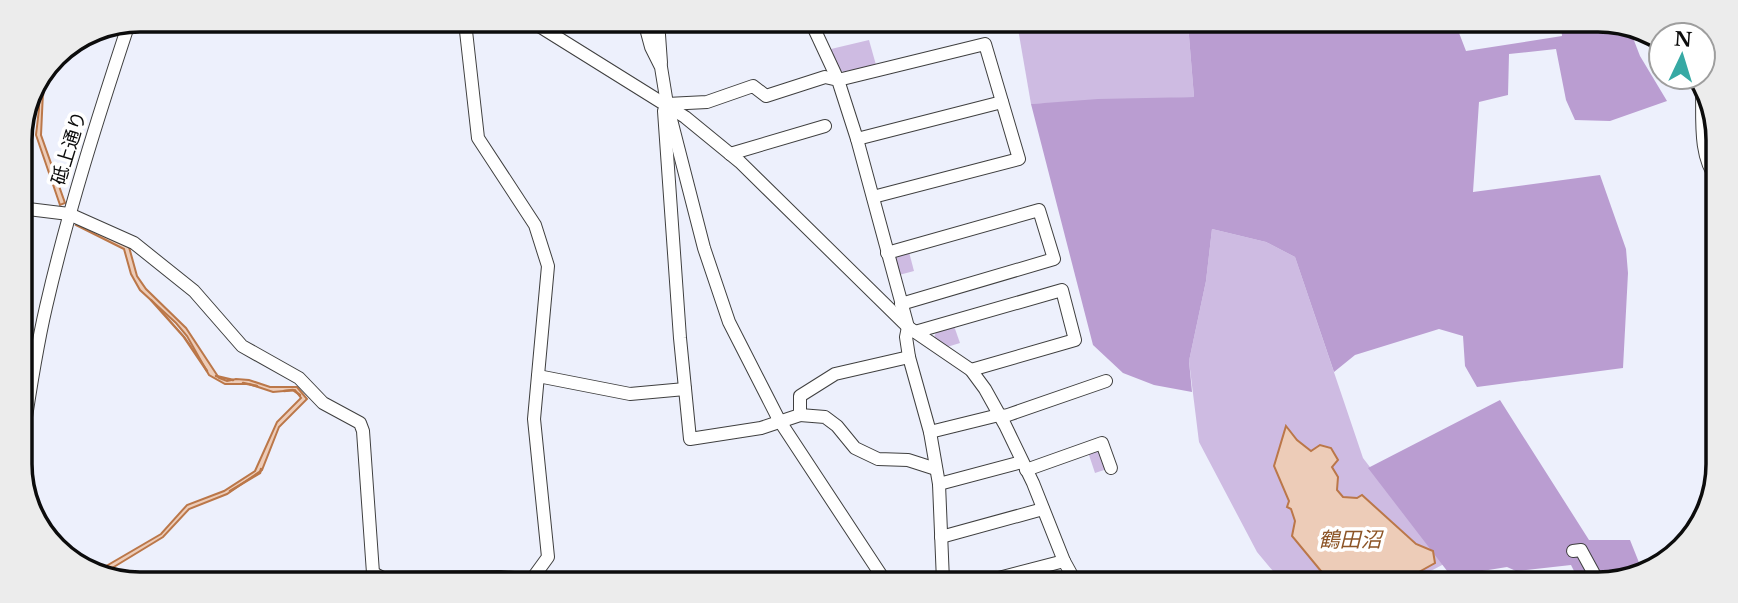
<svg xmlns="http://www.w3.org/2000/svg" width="1738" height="603" font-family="'Libre Baskerville','Noto Sans JP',serif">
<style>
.green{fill:#cebbe2}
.forest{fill:#ba9dd1}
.water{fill:#edccb8;stroke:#bb7749;stroke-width:2}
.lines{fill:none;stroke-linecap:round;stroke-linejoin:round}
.stream{stroke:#bb7749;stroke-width:2.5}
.minor-casing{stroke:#3f3f3f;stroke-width:14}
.minor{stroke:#fff;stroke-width:12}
.labels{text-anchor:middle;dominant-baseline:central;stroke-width:7;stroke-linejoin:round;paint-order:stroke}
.street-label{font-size:19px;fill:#0c0c0c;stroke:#fff}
.water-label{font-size:21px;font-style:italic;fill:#8c5426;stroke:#fff}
.rim{fill:none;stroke:#0c0c0c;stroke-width:3.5}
</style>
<rect width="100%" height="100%" fill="#edf0fc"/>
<g class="green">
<polygon points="1017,23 1188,24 1194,97 1031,104"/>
<polygon points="869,40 876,65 846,73 839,70 831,49"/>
<polygon points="1212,229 1266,242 1295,257 1363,458 1444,564 1408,583 1282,582 1257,552 1199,442 1189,361 1206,281"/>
<polygon points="909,252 914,271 899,275 895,259 898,255"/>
<polygon points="954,326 960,343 947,347 934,338 936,332"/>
<polygon points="1096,449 1102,452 1107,469 1095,473 1088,452"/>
</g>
<g class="forest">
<polygon points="1188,24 1456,25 1466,51 1562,36 1561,25 1628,25 1640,56 1667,101 1610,121 1575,120 1566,100 1556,49 1509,54 1508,95 1479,102 1473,192 1600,175 1626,249 1628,273 1623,368 1477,387 1465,366 1463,336 1439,329 1355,355 1334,372 1295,257 1266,242 1212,229 1206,281 1189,361 1192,392 1154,385 1123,373 1093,345 1031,104 1098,99 1194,97"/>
<polygon points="1500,400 1589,540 1630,540 1642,570 1606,584 1580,583 1571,565 1516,571 1507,567 1451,576 1368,468"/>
</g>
<g class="water">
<polygon points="44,70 41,135 65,203 60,205 36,135 39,109 39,78"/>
<polygon points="78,222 129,247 137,276 146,289 186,328 219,378 227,381 236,379 249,380 270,387 297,387 307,399 279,427 262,470 227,494 189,509 163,537 99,576 96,572 161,534 187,505 224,491 255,471 277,422 301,398 295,390 273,392 249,384 225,384 209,375 187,336 176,323 140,290 131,274 124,249 76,225"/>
<polygon points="1286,426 1297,440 1311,451 1320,445 1331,448 1338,460 1332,467 1338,477 1337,490 1343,497 1357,498 1362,495 1416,544 1433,551 1435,563 1399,583 1330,582 1292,536 1295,521 1291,509 1287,507 1289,501 1274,466"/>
</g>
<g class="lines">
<g class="stream">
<polyline points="43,95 44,71"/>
<polyline points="151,300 184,337 207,371"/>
<polyline points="216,376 233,380"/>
<polyline points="243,383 257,386"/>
<polyline points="284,391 293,390 300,395"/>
<polyline points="230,491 260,473 261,469"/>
</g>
<defs>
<g id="minor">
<polyline points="462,21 466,31 478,138 535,225 548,266 534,419 548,557 532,579"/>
<polyline points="531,21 685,117 740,162 908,327 971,370 985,389 1005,425 1033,483 1064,561 987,581"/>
<polyline points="644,21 651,47 661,67 667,104 704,248 729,322 779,420 885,581"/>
<polyline points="658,21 661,63"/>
<polyline points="811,22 838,80 985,44 1019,159 873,197"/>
<path d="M 1702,88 C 1703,116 1698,156 1717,179"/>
<polyline points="667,104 707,102 753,86 766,96 825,77 838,80 857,139 908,327 906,337 909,357 930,432 939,484 943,581"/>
<polyline points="664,111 680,338 690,439 761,428 800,415 800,396 835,374 909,357"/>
<polyline points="857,139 1002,102"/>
<polyline points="730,154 825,126"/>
<polyline points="20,208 69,214 134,243 194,291 242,346 299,378 323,403 360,423 363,431 373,573 368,579"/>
<polyline points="887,253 1039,210 1054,259 901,304"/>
<polyline points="915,332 1062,290 1075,340 971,370"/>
<polyline points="538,376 630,394 685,389"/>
<polyline points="800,415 825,417 837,426 855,448 878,459 908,460 936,469"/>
<polyline points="930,432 999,415 1005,416 1106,381"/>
<path d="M 21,450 C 28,403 35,354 46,307 C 68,211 98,117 129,23"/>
<polyline points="1026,470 1102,443 1111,468"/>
<polyline points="939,484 1022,462"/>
<polyline points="941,537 1043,509"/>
<polyline points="1573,551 1581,550 1599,583"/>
<polyline points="1064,561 1075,581"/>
<polyline points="373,573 383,578 500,577 527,579"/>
</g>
</defs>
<use href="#minor" class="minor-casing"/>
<use href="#minor" class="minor"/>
</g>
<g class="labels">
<g class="street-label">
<text transform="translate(69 148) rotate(-73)">砥上通り</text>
</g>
<g class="water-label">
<text x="1350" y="540">鶴田沼</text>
</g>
</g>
<path d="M0 0H1738V603H0ZM140 32H1598A108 108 0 0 1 1706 140V464A108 108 0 0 1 1598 572H140A108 108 0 0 1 32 464V140A108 108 0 0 1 140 32Z" fill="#ececec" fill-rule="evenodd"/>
<path class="rim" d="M140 32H1598A108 108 0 0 1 1706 140V464A108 108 0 0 1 1598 572H140A108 108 0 0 1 32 464V140A108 108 0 0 1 140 32Z"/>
<g transform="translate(1682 56) rotate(4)"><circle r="33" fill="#ffffff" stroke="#9e9e9e" stroke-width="2"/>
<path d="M0-5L12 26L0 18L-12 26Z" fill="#37a9a4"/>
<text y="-10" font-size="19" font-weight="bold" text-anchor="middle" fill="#0c0c0c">N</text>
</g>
</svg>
